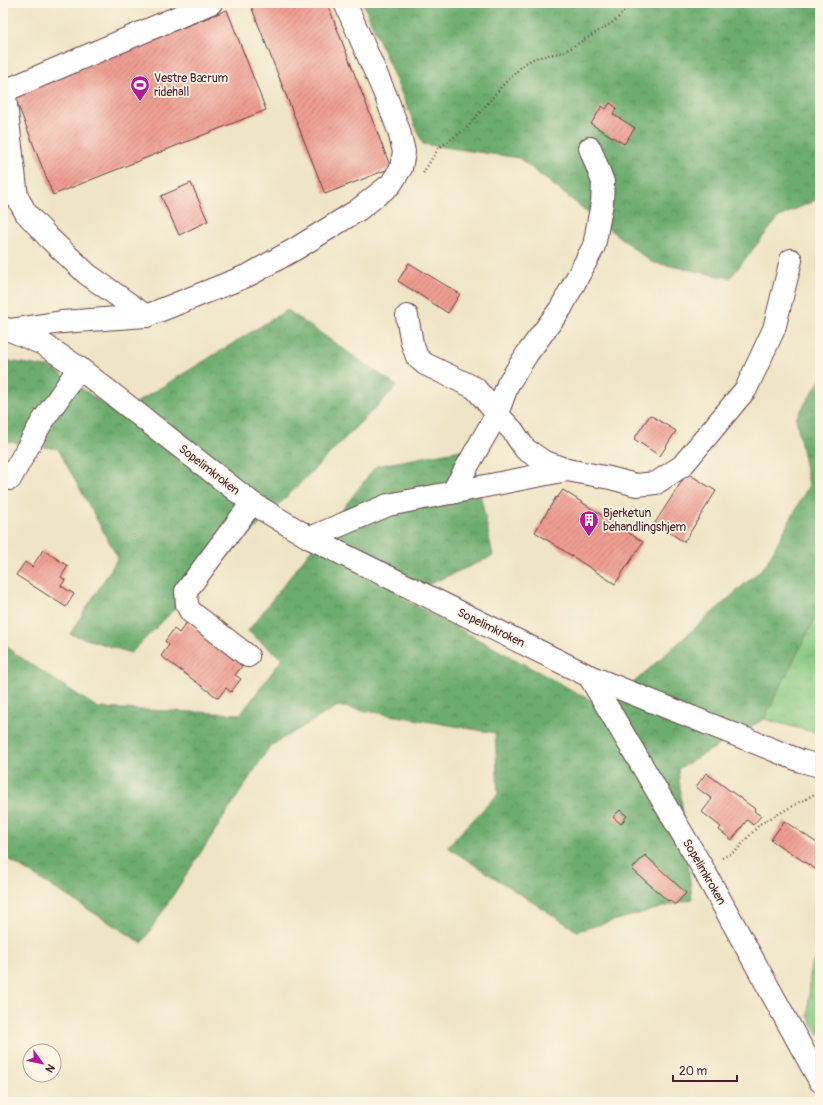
<svg xmlns="http://www.w3.org/2000/svg" width="823" height="1105" font-family="Pangolin,sans-serif">
<style>
.grass{fill:url(#grass-tufts);stroke:#687355}
.forest{fill:url(#forest-crowns);stroke:#5b664c}
.building{fill:url(#building-hatch)}
.lines{fill:none;stroke-linecap:round;stroke-linejoin:round}
.minor-casing{stroke:#633d42;stroke-width:24}
.path{stroke:#633d42;stroke-width:2.5;stroke-dasharray:1 3;stroke-linecap:butt}
.minor{stroke:#fff;stroke-width:22}
.labels{text-anchor:middle;dominant-baseline:central;stroke-width:3.5;stroke-linejoin:round;paint-order:stroke}
.poi-label{font-size:12px;fill:#4a1f2b;stroke:#fcf5e5;text-anchor:start}
.street-label{font-size:12px;fill:#4a1f2b;stroke:#fcf5e5}
</style>
<defs>
<pattern id="grass-tufts" width="24" height="20" patternUnits="userSpaceOnUse"><rect width="24" height="20" fill="#85c77f"/><path d="M3 7l-1-3M5 7V3M7 7l1-3M15 17l-1-3M17 17v-4M19 17l1-3" fill="none" stroke="#74aa6e"/></pattern>
<pattern id="forest-crowns" width="20" height="18" patternUnits="userSpaceOnUse"><rect width="20" height="18" fill="#6cac6e"/><path d="M2 6a3 3 0 1 1 6 0M12 15a3 3 0 1 1 6 0" fill="none" stroke="#5b8b5b"/></pattern>
<pattern id="building-hatch" width="6" height="6" patternUnits="userSpaceOnUse"><rect width="6" height="6" fill="#ee9d91"/><path d="M-1 1l2-2M0 6l6-6M5 7l2-2" fill="none" stroke="#c37f77"/></pattern>
</defs>
<rect width="100%" height="100%" fill="#fcf5e5"/>
<filter id="ink" filterUnits="userSpaceOnUse"><feTurbulence type="fractalNoise" baseFrequency=".025" numOctaves="2"/><feDisplacementMap in="SourceGraphic" scale="8" xChannelSelector="R" yChannelSelector="G"/><feConvolveMatrix kernelMatrix="1 2 1 2 8 2 1 2 1" color-interpolation-filters="sRGB"/></filter>
<filter id="wash" filterUnits="userSpaceOnUse"><feTurbulence type="fractalNoise" baseFrequency=".012" numOctaves="4" result="noise"/><feDisplacementMap in="SourceGraphic" scale="16" xChannelSelector="R" yChannelSelector="G"/><feGaussianBlur stdDeviation="0.9" result="paint"/><feColorMatrix in="noise" values="0 0 0 0 0 0 0 0 0 0 0 0 0 0 0 0 0 1.4 0 .05"/><feComposite in="paint" operator="in"/></filter>
<g filter="url(#wash)">
<rect width="100%" height="100%" fill="#efe4c5"/>
<g class="grass">
<polygon points="820,608 820,734 764,719"/>
<polygon points="820,956 820,1036 808,1016 811,964"/>
</g>
<g class="forest">
<polygon points="363,3 820,3 820,198 779,217 730,278 651,262 519,158 423,144"/>
<polygon points="287,310 397,386 131,653 70,634 118,558 58,449 3,441 3,360 52,368 118,414"/>
<polygon points="820,380 820,608 764,719 678,769 692,899 577,931 447,847 498,794 495,733 338,706 270,746 142,943 3,856 3,641 14,653 98,708 241,714 282,659 248,631 376,466 471,448 493,556 400,597 605,708 765,566 809,485 796,418"/>
</g>
<g id="blocks">
<g class="building">
<polygon points="259,3 327,3 391,168 325,194 251,6"/>
<polygon points="227,10 266,110 53,195 14,95"/>
<polygon points="610,103 617,108 613,114 635,128 624,144 591,124 602,106 606,109"/>
<polygon points="191,183 208,221 179,235 161,196"/>
<polygon points="409,263 460,294 448,313 398,281"/>
<polygon points="650,415 676,431 660,456 634,439"/>
<polygon points="687,473 716,491 684,542 655,523"/>
<polygon points="563,490 643,542 615,584 535,532 556,497 557,498"/>
<polygon points="43,550 68,566 61,577 65,580 61,586 74,594 66,607 16,575 25,562 32,567"/>
<polygon points="187,622 243,665 235,675 241,679 231,692 226,688 218,698 161,656 169,645 165,641 174,629 179,633"/>
<polygon points="706,773 755,809 754,811 761,816 753,825 747,820 732,840 719,830 721,827 702,812 712,799 696,787"/>
<polygon points="620,810 627,816 621,824 613,817"/>
<polygon points="784,821 820,845 820,872 771,840"/>
<polygon points="645,855 686,893 675,905 669,900 668,901 632,869"/>
</g>
</g>
</g>
<g filter="url(#ink)">
<use href="#blocks" fill-opacity="0" stroke="#633d42" stroke-width="1"/>
<g class="lines">
<defs>
<g id="minor">
<polyline points="146,316 87,274 49,238 26,213 17,197 5,96 9,89 211,3"/>
<polyline points="407,316 412,343 417,357 425,364 475,388 497,414 452,493"/>
<polyline points="3,328 10,330 43,344 79,368 252,503 310,538 589,676 702,867 820,1081"/>
<polyline points="10,330 62,322 146,316 249,275 297,248 358,210 391,184 401,168 404,152 399,131 385,94 345,3"/>
<polyline points="567,470 543,461 525,449 513,431 497,414 508,384 527,354 561,308 594,246 602,203 603,182 590,148"/>
<polyline points="10,479 42,422 79,368"/>
<polyline points="310,538 388,505 567,470 610,478 636,485 656,483 682,466 746,389 774,329 791,260"/>
<polyline points="248,656 191,612 187,605 186,591 252,503"/>
<polyline points="589,676 801,761 820,766"/>
</g>
</defs>
<use href="#minor" class="minor-casing"/>
<g class="path">
<polyline points="423,173 438,149 443,145 466,129 501,87 524,64 535,58 564,52 615,21 632,3"/>
<polyline points="722,858 736,851 760,824 820,791"/>
</g>
<use href="#minor" class="minor"/>
</g>
</g>
<defs>
<symbol id="stadium-pin" viewBox="-11 -11 22 30"><path d="M0 17L-7.5 6A9.5 9.5 0 1 1 7.5 6Z" fill="#b5179e" stroke="#fcf5e5"/><path d="M0-5a6.5 5 0 1 0 0 10a6.5 5 0 1 0 0-10ZM-3.5-1.8h7v3.6h-7Z" fill="#fff"/></symbol>
<symbol id="building-pin" viewBox="-11 -11 22 30"><path d="M0 17L-7.5 6A9.5 9.5 0 1 1 7.5 6Z" fill="#b5179e" stroke="#fcf5e5"/><path d="M-4-6H4V6H1V3H-1V6H-4ZM-2.5-4.3h1.7v1.8h-1.7ZM.8-4.3h1.7v1.8H.8ZM-2.5-1h1.7V.8h-1.7ZM.8-1h1.7V.8H.8Z" fill="#fff"/></symbol>
</defs>
<g fill-rule="evenodd">
<use href="#stadium-pin" x="129" y="74" width="22" height="30"/>
<use href="#building-pin" x="578" y="509" width="22" height="30"/>
</g>
<g class="labels">
<g class="poi-label">
<text x="154" y="78">Vestre Bærum<tspan x="154" dy="14">ridehall</tspan></text>
<text x="603" y="513">Bjerketun<tspan x="603" dy="14">behandlingshjem</tspan></text>
</g>
<g class="street-label">
<text transform="translate(209 470) rotate(38)">Sopelimkroken</text>
<text transform="translate(491 628) rotate(26)">Sopelimkroken</text>
<text transform="translate(704 872) rotate(60)">Sopelimkroken</text>
</g>
</g>
<rect width="823" height="1105" fill="none" stroke="#fcf5e5" stroke-width="16"/>
<g transform="translate(42 1063) rotate(123)"><circle r="19" fill="#fcf5e5" stroke="#b59f9b"/>
<path d="M0-3L7 15L0 10L-7 15Z" fill="#b5179e"/>
<text y="-6" font-size="11" font-weight="bold" text-anchor="middle" fill="#4a1f2b">N</text>
</g>
<path d="M673 1075v6h64v-6" fill="none" stroke="#4a1f2b" stroke-width="2"/>
<text x="679" y="1075" font-size="12" fill="#4a1f2b" stroke="#fcf5e5" stroke-width="3" paint-order="stroke">20 m</text>
</svg>
